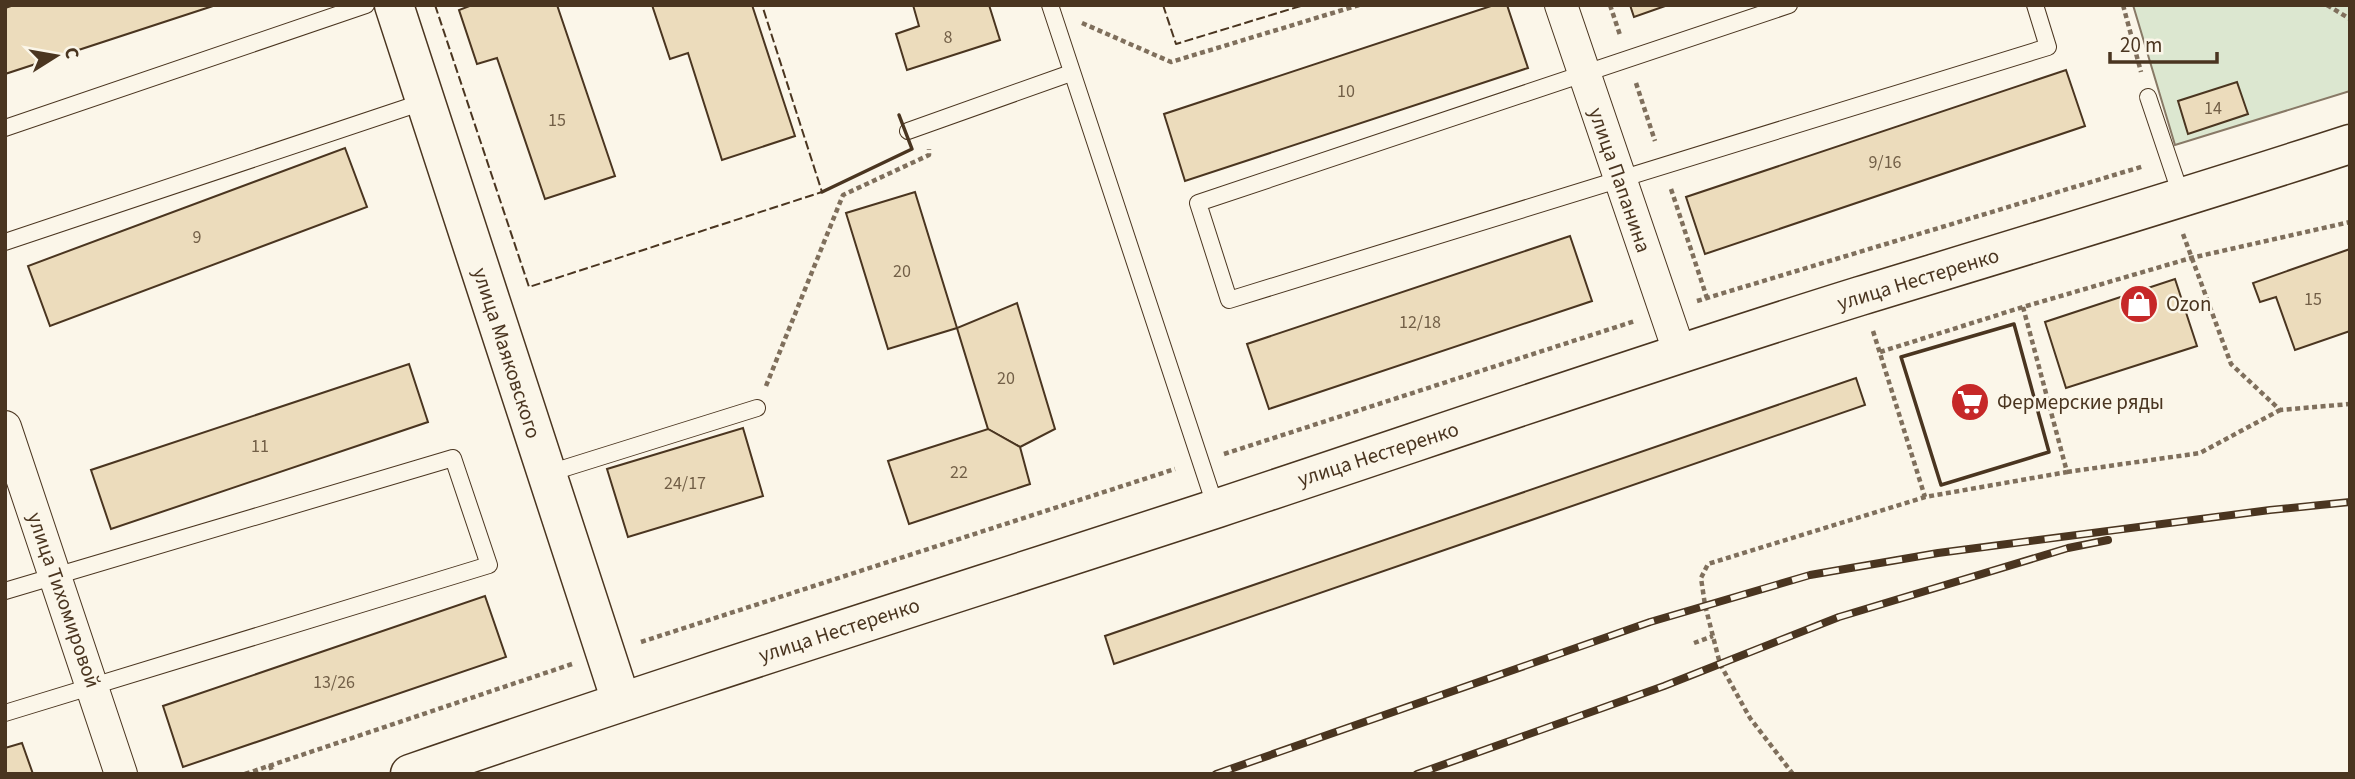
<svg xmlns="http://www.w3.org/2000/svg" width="2355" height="779" font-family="'Source Sans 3',sans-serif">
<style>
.green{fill:#dce7d0;stroke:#887966;stroke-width:2}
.building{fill:#ecdcbc;stroke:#4a3520;stroke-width:2}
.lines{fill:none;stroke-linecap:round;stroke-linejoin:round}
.service-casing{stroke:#4a3520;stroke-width:18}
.minor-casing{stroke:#4a3520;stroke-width:34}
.tertiary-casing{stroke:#4a3520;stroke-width:41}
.path{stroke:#7f6f5c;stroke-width:4.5;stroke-dasharray:5 3.5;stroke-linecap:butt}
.service{stroke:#fbf6e9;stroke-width:16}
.minor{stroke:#fbf6e9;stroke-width:32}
.tertiary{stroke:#fbf6e9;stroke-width:38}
.rail-casing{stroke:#4a3520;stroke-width:8}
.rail{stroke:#fbf6e9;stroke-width:5;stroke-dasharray:16;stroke-linecap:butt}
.fence{stroke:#4a3520;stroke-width:2;stroke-dasharray:9 3.5;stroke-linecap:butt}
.wall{stroke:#4a3520;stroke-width:3.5}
.labels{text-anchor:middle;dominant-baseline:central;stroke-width:5;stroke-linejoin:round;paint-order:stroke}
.number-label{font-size:18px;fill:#725f47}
.street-label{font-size:21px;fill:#4a3520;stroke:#fbf6e9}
.poi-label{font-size:21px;fill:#4a3520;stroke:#fbf6e9;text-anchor:start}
</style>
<rect width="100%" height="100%" fill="#fbf6e9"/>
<polygon class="green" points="2133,5 2350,5 2350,91 2175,145"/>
<g class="building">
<polygon points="14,5 216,5 5,74 5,8"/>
<polygon points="472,5 557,5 615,176 545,199 497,58 477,64 459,10"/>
<polygon points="652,5 752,5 795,136 722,160 688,53 670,59"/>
<polygon points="913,5 989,5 1000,40 907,70 896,34 919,26"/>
<polygon points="1494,5 1507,5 1528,68 1185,181 1164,114"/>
<polygon points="1630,5 1668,5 1634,17"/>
<polygon points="2066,70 2085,126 1705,254 1686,197"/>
<polygon points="2237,82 2248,114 2188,134 2178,101"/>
<polygon points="345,148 367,207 50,326 28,266"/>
<polygon points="915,192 957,328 888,349 846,213"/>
<polygon points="1570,236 1592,301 1269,409 1247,344"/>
<polygon points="2350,249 2350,331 2295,350 2276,297 2260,302 2253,283"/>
<polygon points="2175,279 2197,346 2066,388 2045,322"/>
<polygon points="1017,303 1055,429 1020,447 988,429 957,328"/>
<polygon points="409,364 428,422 111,529 91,470"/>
<polygon points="1856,378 1865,405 1114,664 1105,636"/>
<polygon points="743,428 763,496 628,537 607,469"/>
<polygon points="988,429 1020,447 1030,484 909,524 888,461"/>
<polygon points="485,596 506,657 183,767 163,706"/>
<polygon points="22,743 33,774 5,774 5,748"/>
</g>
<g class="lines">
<defs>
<g id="service">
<polyline points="1050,5 1216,508"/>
<polyline points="1789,5 1198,203 1229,300 2048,47 2035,5"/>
<polyline points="2148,97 2182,198"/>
<polyline points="5,128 366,5"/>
<polyline points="908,131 1071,73"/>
<polyline points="5,242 426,101"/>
<polyline points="546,474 757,408"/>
<polyline points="5,591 453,458 489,565 5,713"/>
</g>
<g id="minor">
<polyline points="1561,5 1680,354"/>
<polyline points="5,427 121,774"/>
</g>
<g id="tertiary">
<polyline points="394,5 621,701"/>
<path d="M 410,774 C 678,681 949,596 1218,508 C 1432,437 1645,363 1860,296 C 2024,246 2187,197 2350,144"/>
</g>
</defs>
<use href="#service" class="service-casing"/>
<use href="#minor" class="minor-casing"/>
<use href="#tertiary" class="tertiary-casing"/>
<g class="path">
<polyline points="1610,5 1620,35"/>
<polyline points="2123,5 2141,72"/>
<polyline points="2327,5 2350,19"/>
<polyline points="1082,23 1171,62 1359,5"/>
<polyline points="1636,83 1655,141"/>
<polyline points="1671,189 1707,298"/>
<polyline points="2183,234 2231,364 2280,410 2350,404"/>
<polyline points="1697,301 2144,166"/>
<polyline points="1873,331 1925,497"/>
<polyline points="1880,352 2023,307 2191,258 2350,222"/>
<polyline points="766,386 843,195 929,155 929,149"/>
<polyline points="1224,454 1635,321"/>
<polyline points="2067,472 2200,453 2280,410"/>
<polyline points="641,642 1175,469"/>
<polyline points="1694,643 1713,636"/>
<polyline points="270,765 273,774"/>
<polyline points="245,774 572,664"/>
<polyline points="1793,774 1750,718 1720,664 1705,605 1701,578 1708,564 1925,497 2067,472 2023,307"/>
</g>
<use href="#service" class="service"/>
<use href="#minor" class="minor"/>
<use href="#tertiary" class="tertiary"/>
<defs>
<g id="rail">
<polyline points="1216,774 1650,622 1810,575 1938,553 2270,510 2350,502"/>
<polyline points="1417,774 1664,686 1839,617 2068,548 2108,540"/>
</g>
</defs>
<use href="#rail" class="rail-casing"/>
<use href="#rail" class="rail"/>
<g class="fence">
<polyline points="435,5 529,287 822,192 762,5"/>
<polyline points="1163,5 1176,44 1304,5"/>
</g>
<g class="wall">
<polyline points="822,192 912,149 899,115"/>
<polygon points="2014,324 2049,452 1941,485 1901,357"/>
</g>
</g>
<defs>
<symbol id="shop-disc" viewBox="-11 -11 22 22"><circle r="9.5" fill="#c62828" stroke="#fbf6e9"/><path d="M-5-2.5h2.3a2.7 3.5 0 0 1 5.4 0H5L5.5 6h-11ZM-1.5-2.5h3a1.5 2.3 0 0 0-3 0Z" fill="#fff"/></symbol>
<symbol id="supermarket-disc" viewBox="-11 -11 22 22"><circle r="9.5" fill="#c62828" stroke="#fbf6e9"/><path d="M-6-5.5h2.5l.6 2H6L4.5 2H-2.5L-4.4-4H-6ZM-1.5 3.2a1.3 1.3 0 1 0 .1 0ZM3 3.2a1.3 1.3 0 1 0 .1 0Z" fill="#fff"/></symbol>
</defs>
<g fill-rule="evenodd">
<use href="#shop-disc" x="2117" y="282" width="44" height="44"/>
<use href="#supermarket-disc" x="1948" y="380" width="44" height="44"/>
</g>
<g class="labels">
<g class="number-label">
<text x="948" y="37">8</text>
<text x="1346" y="91">10</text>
<text x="2213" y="108">14</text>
<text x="557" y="120">15</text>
<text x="1885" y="162">9/16</text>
<text x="197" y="237">9</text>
<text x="902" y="271">20</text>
<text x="2313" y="299">15</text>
<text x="1420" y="322">12/18</text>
<text x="1006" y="378">20</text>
<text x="260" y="446">11</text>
<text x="959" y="472">22</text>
<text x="685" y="483">24/17</text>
<text x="334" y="682">13/26</text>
</g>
<g class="street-label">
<text transform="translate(1620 180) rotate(71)">улица Папанина</text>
<text transform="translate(1918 279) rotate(-17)">улица Нестеренко</text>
<text transform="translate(507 353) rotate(72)">улица Маяковского</text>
<text transform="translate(1378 454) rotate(-18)">улица Нестеренко</text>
<text transform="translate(64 600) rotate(71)">улица Тихомировой</text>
<text transform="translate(839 630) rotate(-18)">улица Нестеренко</text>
</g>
<g class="poi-label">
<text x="2166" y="304">Ozon</text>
<text x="1997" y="402">Фермерские ряды</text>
</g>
</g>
<rect width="2355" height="779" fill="none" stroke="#4a3520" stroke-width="14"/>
<g transform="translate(56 56) rotate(79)" stroke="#fbf6e9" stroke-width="5" paint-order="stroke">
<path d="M0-5L12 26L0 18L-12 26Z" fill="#4a3520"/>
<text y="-10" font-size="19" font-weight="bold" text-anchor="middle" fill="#4a3520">С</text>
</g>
<path d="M2110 52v10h107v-10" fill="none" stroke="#4a3520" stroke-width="3.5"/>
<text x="2120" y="52" font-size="21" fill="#4a3520" stroke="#fbf6e9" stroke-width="5" paint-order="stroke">20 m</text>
</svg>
